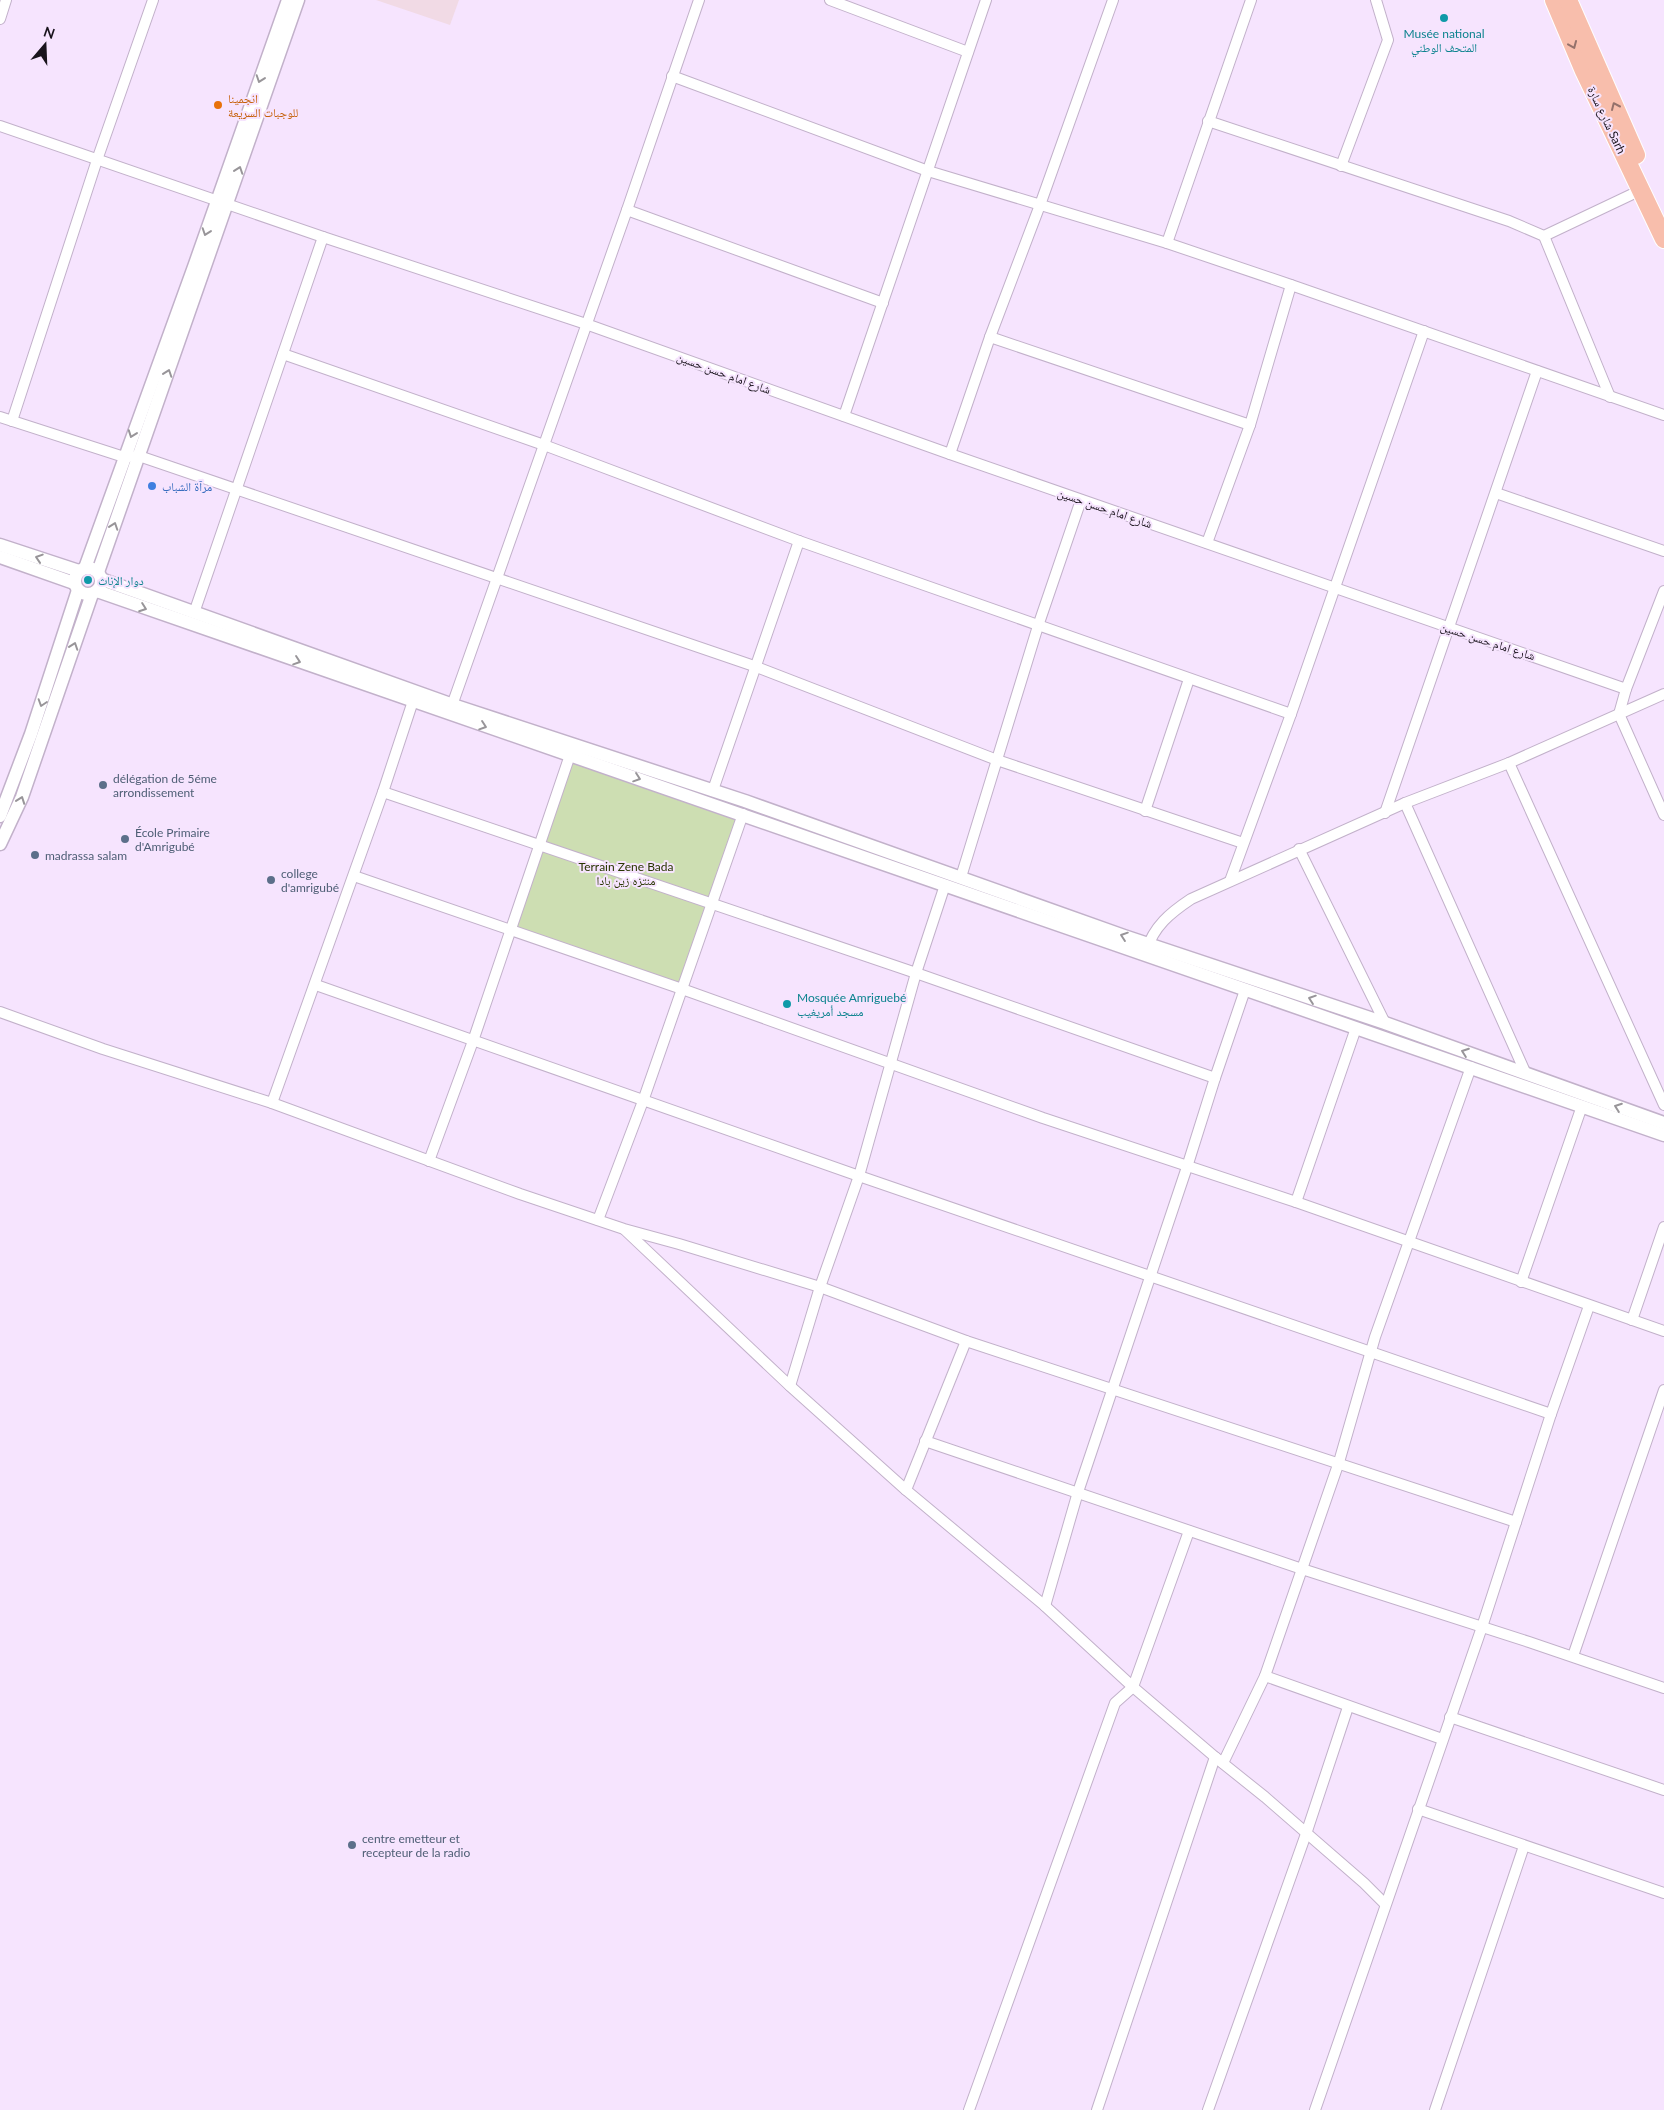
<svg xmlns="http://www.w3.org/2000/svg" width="1664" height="2110" font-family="Lato,'Noto Naskh Arabic',sans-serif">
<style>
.education{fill:#f1dae5}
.green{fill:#cddeb2}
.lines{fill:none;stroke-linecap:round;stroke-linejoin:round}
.minor-casing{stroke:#c2b1ca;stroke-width:12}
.tertiary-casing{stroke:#c2b1ca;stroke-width:15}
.trunk-casing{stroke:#fff;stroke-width:20}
.minor{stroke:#fff;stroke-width:10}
.tertiary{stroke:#fff;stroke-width:12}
.trunk{stroke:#f8beac;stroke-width:18}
.oneway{stroke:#94716b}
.oneway2{stroke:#989599}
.culture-dot{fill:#0f9aa8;stroke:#f6e4fe;stroke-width:2}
.food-dot{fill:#e8710a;stroke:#f6e4fe;stroke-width:2}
.shop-dot{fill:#3f7fe0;stroke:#f6e4fe;stroke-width:2}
.service-dot{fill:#5c6f8a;stroke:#f6e4fe;stroke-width:2}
.labels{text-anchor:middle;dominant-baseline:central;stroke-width:4;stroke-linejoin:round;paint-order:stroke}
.culture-label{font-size:12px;fill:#0d838f;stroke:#f6e4fe;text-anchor:start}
.food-label{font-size:12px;fill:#c56008;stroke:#f6e4fe;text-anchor:start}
.street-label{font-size:12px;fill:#19131c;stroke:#f6e4fe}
.shop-label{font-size:12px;fill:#366cbe;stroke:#f6e4fe;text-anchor:start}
.service-label{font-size:12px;fill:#4e5e75;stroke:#f6e4fe;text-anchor:start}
.park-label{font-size:12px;fill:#283601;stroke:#f6e4fe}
</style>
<rect width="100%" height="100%" fill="#f6e4fe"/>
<path class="education" d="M376 0H459L450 25Z"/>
<path class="green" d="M570 755 743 814 682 989 510 931Z"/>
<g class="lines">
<g class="minor-casing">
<g id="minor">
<path d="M830 0 968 52"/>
<path d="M0 19 6 0"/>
<path d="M672 76 928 171 1167 243 1291 285 1664 415"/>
<path d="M1208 121 1509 221 1544 236 1641 190"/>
<path d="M0 126 323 237 586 324 950 454 1626 689"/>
<path d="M1341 166 1388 40 1376 0"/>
<path d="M627 210 883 303"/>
<path d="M1544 236 1610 397"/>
<path d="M1167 243 1251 0"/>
<path d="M990 337 1250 425"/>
<path d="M283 354 544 445 799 541 1291 714"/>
<path d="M844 416 986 0"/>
<path d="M0 417 124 457 139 456 754 666 997 760 1243 843"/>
<path d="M12 421 97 160 153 0"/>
<path d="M950 454 990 337 1040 205 1113 0"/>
<path d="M1496 493 1664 551"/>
<path d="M1207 543 1250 425 1291 285"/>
<path d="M1664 591 1626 689 1619 714 1664 815"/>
<path d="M194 613 323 237"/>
<path d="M450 711 627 210 699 0"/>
<path d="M1509 763 1664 1105"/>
<path d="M713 790 799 541"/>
<path d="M383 792 916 973 1215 1078"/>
<path d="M1405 803 1526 1074"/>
<path d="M1145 811 1189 679"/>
<path d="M1385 813 1537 371"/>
<path d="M1299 849 1385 1023"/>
<path d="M354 876 682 989 1043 1118 1296 1202 1664 1331"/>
<path d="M961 877 1038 626 1081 500"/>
<path d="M1230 881 1291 714 1424 331"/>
<path d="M1146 951C1154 926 1170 913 1191 899L1405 803 1509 763 1664 694"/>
<path d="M316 985 859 1176 1551 1414"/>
<path d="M0 1012 103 1049 272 1103 520 1194 624 1229 679 1244 820 1287 966 1341 1516 1522"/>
<path d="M272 1103 383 792 413 701"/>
<path d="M429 1161 473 1041 570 755"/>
<path d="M1296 1202 1356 1028"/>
<path d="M598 1220 643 1101 743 814"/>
<path d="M625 1230 790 1386 906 1490 1045 1606 1133 1687 1215 1757 1265 1797 1364 1883 1385 1904"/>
<path d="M1521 1282 1582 1106"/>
<path d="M1632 1320 1664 1227"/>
<path d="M790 1386 820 1287 859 1176 916 973 945 885"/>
<path d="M925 1441 1302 1569 1529 1642 1664 1688"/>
<path d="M906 1490 966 1341"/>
<path d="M1045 1606 1078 1492 1187 1167 1215 1078 1245 990"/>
<path d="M1573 1656 1664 1390"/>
<path d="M1265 1676 1442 1739"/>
<path d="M1450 1717 1664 1790"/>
<path d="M1223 1763 1265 1676 1339 1462 1375 1337 1471 1067"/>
<path d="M1418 1809 1664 1893"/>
<path d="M969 2110 1115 1703 1133 1687 1189 1531"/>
<path d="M1097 2110 1215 1757"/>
<path d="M1208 2110 1306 1834 1348 1707"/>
<path d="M1315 2110 1482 1627 1551 1414 1589 1306"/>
<path d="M1435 2110 1524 1846"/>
</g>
</g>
<g class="tertiary-casing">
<g id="tertiary">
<path d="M0 545 79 571"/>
<path d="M0 557 74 583"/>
<circle cx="88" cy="581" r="13"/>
<path d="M85 568 195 264 288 0"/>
<path d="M98 572 298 0"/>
<path d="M101 579 453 705 745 801 1124 936 1385 1023 1664 1123"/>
<path d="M97 591 1664 1135"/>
<path d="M0 816 31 734 78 590"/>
<path d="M0 844 22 797 92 594"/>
</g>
</g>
<g class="trunk-casing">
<g id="trunk">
<path d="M1554 0 1584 71 1664 239"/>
<path d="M1568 0 1636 155"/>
</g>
</g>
<use href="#minor" class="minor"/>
<use href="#tertiary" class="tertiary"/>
<use href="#trunk" class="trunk"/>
</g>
<defs><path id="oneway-chevron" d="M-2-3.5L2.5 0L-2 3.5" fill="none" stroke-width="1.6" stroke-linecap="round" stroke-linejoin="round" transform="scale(1.25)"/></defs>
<g class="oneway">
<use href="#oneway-chevron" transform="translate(1573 45) rotate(67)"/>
<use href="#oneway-chevron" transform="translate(1615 106) rotate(-114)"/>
</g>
<g class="oneway2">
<use href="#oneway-chevron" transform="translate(260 79) rotate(109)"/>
<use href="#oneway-chevron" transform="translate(239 170) rotate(-71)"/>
<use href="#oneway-chevron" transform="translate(206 232) rotate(109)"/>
<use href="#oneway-chevron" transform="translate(168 373) rotate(-71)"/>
<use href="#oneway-chevron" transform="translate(132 434) rotate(110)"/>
<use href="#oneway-chevron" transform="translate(114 526) rotate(-71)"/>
<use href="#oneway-chevron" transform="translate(39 558) rotate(-162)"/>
<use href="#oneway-chevron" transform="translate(143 608) rotate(20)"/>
<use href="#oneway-chevron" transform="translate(74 646) rotate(-71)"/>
<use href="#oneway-chevron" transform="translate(297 661) rotate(19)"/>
<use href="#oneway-chevron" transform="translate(42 703) rotate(108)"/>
<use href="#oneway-chevron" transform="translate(483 726) rotate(19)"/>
<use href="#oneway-chevron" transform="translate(637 778) rotate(19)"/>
<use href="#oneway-chevron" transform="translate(21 800) rotate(-70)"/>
<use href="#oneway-chevron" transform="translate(1124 936) rotate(-161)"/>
<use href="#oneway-chevron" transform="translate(1312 999) rotate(-161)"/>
<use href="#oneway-chevron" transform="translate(1465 1052) rotate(-160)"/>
<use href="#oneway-chevron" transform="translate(1618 1107) rotate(-160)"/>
</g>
<g class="culture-dot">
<circle cx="1444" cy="18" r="5"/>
<circle cx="88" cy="580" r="5"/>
<circle cx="787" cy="1004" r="5"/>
</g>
<circle class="food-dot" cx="218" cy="105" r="5"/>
<circle class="shop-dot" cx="152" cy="486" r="5"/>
<g class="service-dot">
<circle cx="103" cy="785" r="5"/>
<circle cx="125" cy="839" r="5"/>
<circle cx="35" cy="855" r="5"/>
<circle cx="271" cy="880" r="5"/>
<circle cx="352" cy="1845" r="5"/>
</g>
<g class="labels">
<g class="culture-label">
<text x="1444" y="33" text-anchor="middle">Musée national<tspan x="1444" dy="14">المتحف الوطني</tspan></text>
<text x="98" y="580">دوار الإناث</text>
<text x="797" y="997">Mosquée Amriguebé<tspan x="797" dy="14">مسجد أمريغيب</tspan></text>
</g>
<g class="food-label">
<text x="228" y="98">انجمينا<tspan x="228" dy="14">للوجبات السريعة</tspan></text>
</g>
<g class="street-label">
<text transform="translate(1607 120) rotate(65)">شارع سارة Sarh</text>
<text transform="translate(724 373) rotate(20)">شارع امام حسن حسين</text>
<text transform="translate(1105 508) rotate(19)">شارع امام حسن حسين</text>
<text transform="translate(1488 641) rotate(18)">شارع امام حسن حسين</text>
</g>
<g class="shop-label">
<text x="162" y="486">مرآة الشباب</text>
</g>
<g class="service-label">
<text x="113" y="778">délégation de 5éme<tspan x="113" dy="14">arrondissement</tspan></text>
<text x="135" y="832">École Primaire<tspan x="135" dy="14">d'Amrigubé</tspan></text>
<text x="45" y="855">madrassa salam</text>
<text x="281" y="873">college<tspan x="281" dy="14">d'amrigubé</tspan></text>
<text x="362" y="1838">centre emetteur et<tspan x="362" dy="14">recepteur de la radio</tspan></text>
</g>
<g class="park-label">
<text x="626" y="866">Terrain Zene Bada<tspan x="626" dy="14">منتزه زين بادا</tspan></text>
</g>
</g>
<g transform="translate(45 45) rotate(19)" stroke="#f6e4fe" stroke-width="4" paint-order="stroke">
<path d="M0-4L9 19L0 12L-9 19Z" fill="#19131c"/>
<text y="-8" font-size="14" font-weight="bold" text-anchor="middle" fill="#19131c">N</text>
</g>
</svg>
